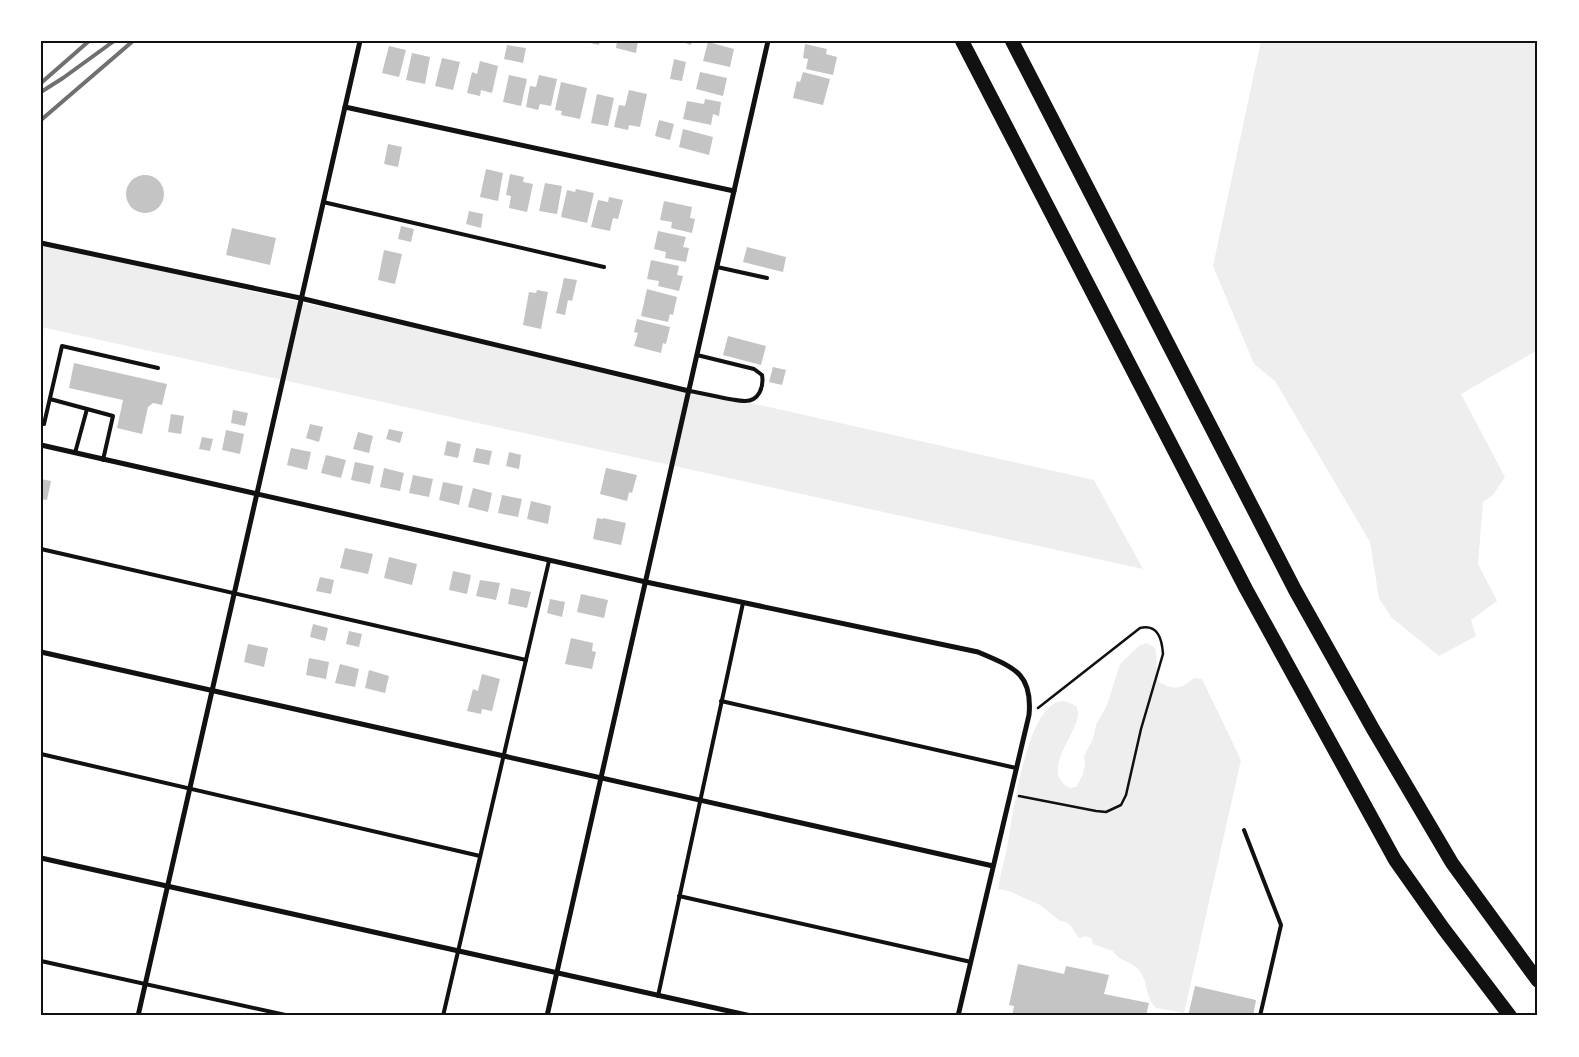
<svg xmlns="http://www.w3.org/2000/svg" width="1579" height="1057" font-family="Manrope,sans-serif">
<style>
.green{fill:#eee}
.building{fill:#c4c4c4}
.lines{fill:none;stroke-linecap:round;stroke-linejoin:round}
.path{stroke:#111;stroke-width:2.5}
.service{stroke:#111;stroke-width:4}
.minor{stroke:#111;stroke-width:5}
.motorway{stroke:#111;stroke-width:14}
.rail{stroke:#707070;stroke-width:4}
.neatline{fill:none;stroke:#111;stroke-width:2}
</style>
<rect width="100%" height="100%" fill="#fff"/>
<g class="green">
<path d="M1261 41H1538V350L1461 394 1505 477 1493 495 1483 502 1478 564 1497 601 1471 620 1476 636 1439 656 1391 617 1379 598 1370 542 1275 381 1254 364 1213 266Z"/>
<path d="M41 244 1094 480 1143 569 41 327Z"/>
<path d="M1147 643 1155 648C1158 660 1155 671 1159 682 1174 691 1181 689 1194 678L1202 679 1241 760 1184 1013 1156 1008C1144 996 1149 981 1138 969 1131 961 1118 961 1113 951L1093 944 1092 939 1086 936 1079 938 1070 925 1066 922 1060 921 1040 905 1009 891 998 889C1000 875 1004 862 1007 848 1012 823 1029 670 1077 707 1077 710 1078 712 1078 715 1076 736 1039 773 1070 788L1076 787 1083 774 1085 764 1084 756 1093 739 1096 725 1107 705 1120 664 1139 646Z"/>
</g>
<g class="building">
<path d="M582 41H600L599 45Z"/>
<path d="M617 41H638L636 53 616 48Z"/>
<path d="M680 41H692L691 45Z"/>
<path d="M708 42 734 49 730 67 703 61Z"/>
<path d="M805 44 827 49 826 54 837 57 833 75 806 69 808 59 803 58Z"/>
<path d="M507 45 526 48 523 63 504 59Z"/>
<path d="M389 46 406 50 399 77 382 73Z"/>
<path d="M412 53 430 57 425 84 406 80Z"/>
<path d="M442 58 460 62 453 90 435 86Z"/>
<path d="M674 59 686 62 682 81 670 79Z"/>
<path d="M480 61 498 66 492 93 481 90 480 96 467 93 472 72 477 74Z"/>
<path d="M700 72 727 78 723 96 696 89Z"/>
<path d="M803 72 830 79 823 105 793 98 797 81 800 82Z"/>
<path d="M509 75 527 79 521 106 503 102Z"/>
<path d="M539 75 557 79 551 106 540 104 538 110 526 107 530 86 536 87Z"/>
<path d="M561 82 587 88 580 119 561 115 562 111 555 110Z"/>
<path d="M629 90 647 94 640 127 629 125 628 130 614 127 619 105 625 106Z"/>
<path d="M597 94 614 98 608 126 591 123Z"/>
<path d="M705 99 721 102 719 116 713 114 711 125 683 119 687 101 704 104Z"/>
<path d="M659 120 674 124 670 140 655 136Z"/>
<path d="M683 129 713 137 709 155 679 147Z"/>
<path d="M388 144 402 147 398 167 384 164Z"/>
<path d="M486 169 503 173 498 201 480 197Z"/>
<path d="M510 174 524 177 523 182 533 184 527 212 509 208 511 196 506 195Z"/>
<circle cx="145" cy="194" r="19"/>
<path d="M545 183 562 186 557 214 539 211Z"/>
<path d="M576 189 594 193 587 223 561 217 567 190 575 192Z"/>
<path d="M609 197 623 200 618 219 613 218 610 231 591 227 598 200 608 202Z"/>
<path d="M664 201 692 207 690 218 695 219 692 233 671 228 672 222 660 220Z"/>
<path d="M469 211 483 214 481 228 466 224Z"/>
<path d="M401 226 414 229 411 242 398 239Z"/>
<path d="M232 228 276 238 270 265 226 255Z"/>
<path d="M658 231 686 237 683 247 689 248 686 262 665 258 666 252 654 249Z"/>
<path d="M747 247 786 257 783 272 743 262Z"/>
<path d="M384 250 402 254 395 284 378 280Z"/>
<path d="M651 260 679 266 677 275 683 276 679 291 658 286 659 281 647 279Z"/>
<path d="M564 278 577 280 572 301 568 300 565 315 556 313Z"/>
<path d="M647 289 677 297 673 315 670 314 668 322 641 316Z"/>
<path d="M537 290 548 292 541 329 523 325 529 292 536 293Z"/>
<path d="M637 319 670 327 666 344 663 343 661 353 634 346 638 333 634 332Z"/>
<path d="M728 336 766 346 761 365 723 355Z"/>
<path d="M74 363 167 384 162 405 153 403 148 407 142 434 117 428 123 400 69 388Z"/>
<path d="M773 367 786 370 782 385 769 382Z"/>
<path d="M233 410 248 413 245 426 231 423Z"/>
<path d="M171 414 184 416 181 434 168 432Z"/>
<path d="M310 424 323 427 319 442 306 438Z"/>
<path d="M389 429 403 432 400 443 386 439Z"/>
<path d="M226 430 244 434 240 454 222 450Z"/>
<path d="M358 432 373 436 369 453 353 449Z"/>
<path d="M202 437 213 439 210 451 199 449Z"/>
<path d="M447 441 461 444 458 458 444 455Z"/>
<path d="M291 448 311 452 307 470 287 465Z"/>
<path d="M476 448 492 451 489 465 473 462Z"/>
<path d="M509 452 521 455 519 469 506 466Z"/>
<path d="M326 455 346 460 341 478 321 473Z"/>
<path d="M355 462 374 466 370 484 351 480Z"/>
<path d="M384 468 404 473 400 491 380 487Z"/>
<path d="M606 468 637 475 632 493 629 492 627 501 600 494Z"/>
<path d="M413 475 433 479 429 497 409 493Z"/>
<path d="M41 479 51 481 47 500 41 499Z"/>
<path d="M443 482 463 486 459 505 439 500Z"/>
<path d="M473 488 492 493 488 512 468 507Z"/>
<path d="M502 495 522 499 518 517 498 513Z"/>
<path d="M531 501 551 506 548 524 527 519Z"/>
<path d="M597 518 603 519V518L626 523 621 545 593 539Z"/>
<path d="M345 548 373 554 368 574 340 568Z"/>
<path d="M389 557 417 564 412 585 384 578Z"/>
<path d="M453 571 471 575 467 594 449 590Z"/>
<path d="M320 577 334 580 331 594 316 591Z"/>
<path d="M480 580 500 583 496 600 476 596Z"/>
<path d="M511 588 531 592 527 608 508 604Z"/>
<path d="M581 594 608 600 604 618 577 612Z"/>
<path d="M550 599 565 602 562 617 547 613Z"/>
<path d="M313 624 328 628 325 641 310 637Z"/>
<path d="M349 631 362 634 359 647 346 644Z"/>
<path d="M571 638 593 643 592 651 596 652 592 669 565 664Z"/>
<path d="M248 644 268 648 264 667 244 662Z"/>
<path d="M309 658 329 662 326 679 306 675Z"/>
<path d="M340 664 359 669 355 687 335 683Z"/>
<path d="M369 670 389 676 385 693 365 688Z"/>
<path d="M482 674 500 679 492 711 482 709 481 714 467 711 473 689 478 691Z"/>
<path d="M1018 964 1064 974 1066 966 1109 975 1104 994 1149 1003 1146 1016H1012L1014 1006 1009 1005Z"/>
<path d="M1195 986 1256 1000 1253 1016H1188Z"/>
</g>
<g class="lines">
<path class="path" d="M1019 796 1096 811 1106 812 1121 805 1126 795 1141 729 1163 654C1162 639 1158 624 1140 628L1038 708"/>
<g class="service">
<path d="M323 202 604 267"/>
<path d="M717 267 767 278"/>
<path d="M689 391C704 393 731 401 745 401 759 401 764 387 762 375L754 369 697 355"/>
<path d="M50 399 113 416 103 460"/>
<path d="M44 424 62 346 158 368"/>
<path d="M75 453 87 409"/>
<path d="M41 549 526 660"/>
<path d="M721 701 1016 768"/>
<path d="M41 754 480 856"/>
<path d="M1244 830 1281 925 1260 1016"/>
<path d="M679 896 971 962"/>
<path d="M41 961 290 1016"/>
<path d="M658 996 743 603"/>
<path d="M443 1016 549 561"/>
</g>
<g class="minor">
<path d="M345 107 734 191"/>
<path d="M41 243 300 298 689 391"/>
<path d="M41 445 646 582 978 652C1012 667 1033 672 1029 715L958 1016"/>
<path d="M41 652 993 866"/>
<path d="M41 858 751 1016"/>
<path d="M138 1016 360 41"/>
<path d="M547 1016 768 41"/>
</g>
<g class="motorway">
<path d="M962 41 1246 589 1395 860 1443 928 1510 1016"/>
<path d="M1012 41 1295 590 1373 729 1452 863 1538 981"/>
</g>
<g class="rail">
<path d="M41 83 89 41"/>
<path d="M41 92 63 78 114 41"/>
<path d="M41 120 133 41"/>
</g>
</g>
<rect width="1579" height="1057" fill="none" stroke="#ffffff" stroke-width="85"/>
<rect x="42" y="42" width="1494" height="972" class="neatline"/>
</svg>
